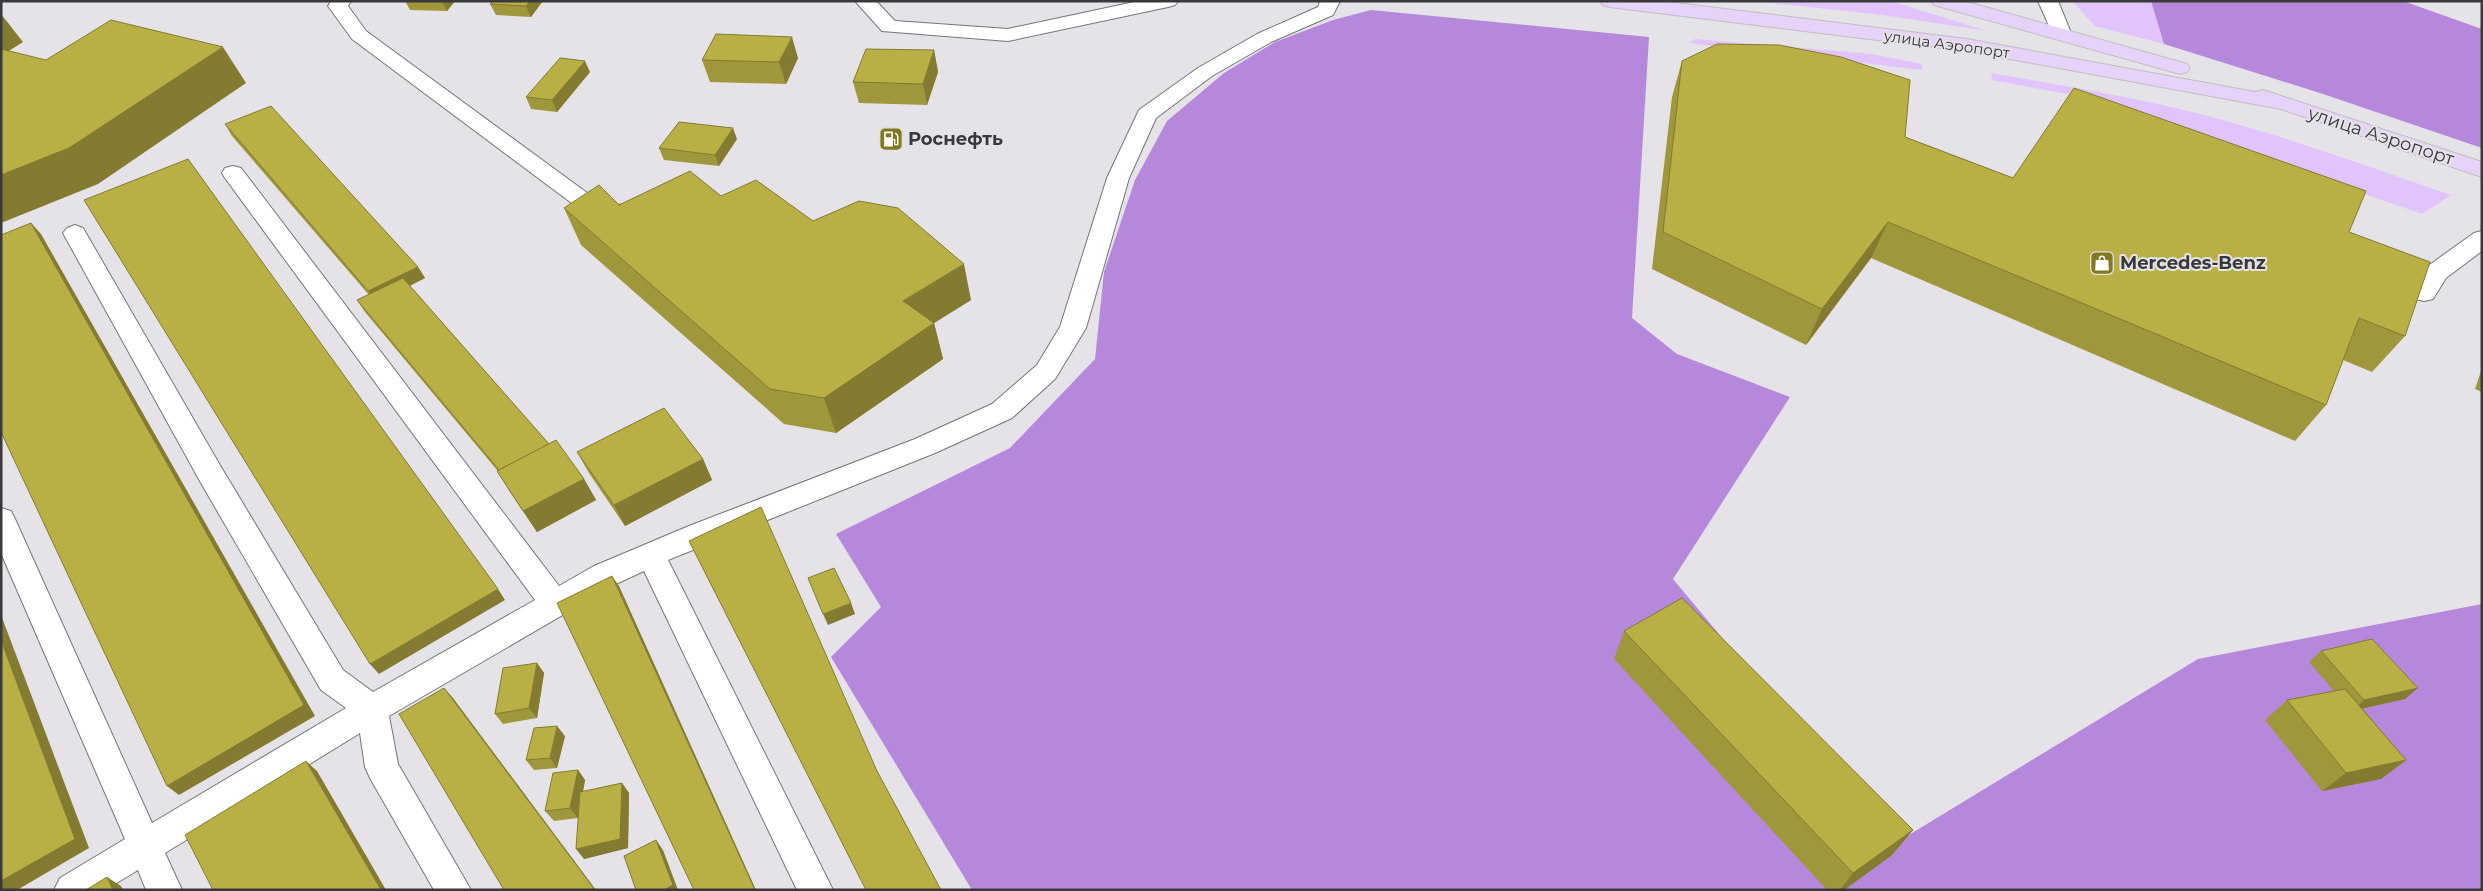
<svg xmlns="http://www.w3.org/2000/svg" width="2483" height="891" font-family="Montserrat,sans-serif">
<style>
.green{fill:#e2c4fd}
.forest{fill:#b688db}
.lines{fill:none;stroke-linecap:round;stroke-linejoin:round}
.minor-casing{stroke:#767479;stroke-width:2}
.major-casing{stroke:#c0bfc0;stroke-width:2}
.minor{fill:#fff;fill-rule:evenodd}
.major{fill:#e7d2f9;fill-rule:evenodd}
.wall{fill:#9f973b}
.shaded-wall{fill:#827b30}
.building{fill:#b9b045;stroke:#827b30}
.labels{text-anchor:middle;dominant-baseline:central;stroke-width:4;stroke-linejoin:round;paint-order:stroke}
.far-street-label{font-size:15px;fill:#39383b;stroke:#e5e2e8}
.street-label{font-size:18px;fill:#39383b;stroke:#e5e2e8}
.poi-label{font-size:18px;font-weight:bold;fill:#39383b;stroke:#e5e2e8;text-anchor:start}
</style>
<rect width="100%" height="100%" fill="#e5e2e8"/>
<g class="green">
<path d="M1751 1H1891L1987 31 1883 15Z"/>
<path d="M2072 1H2151L2164 44 2095 26Z"/>
<path d="M1695 39 1872 54 1922 64V70L1689 43Z"/>
<path d="M1991 73C2063 86 2134 97 2204 115 2288 137 2369 167 2451 195L2422 214 2084 97 1992 80Z"/>
</g>
<g class="forest">
<path d="M2151 1H2403L2482 29V148L2323 94 2164 44Z"/>
<path d="M1371 10 1649 37 1632 318 1677 354 1790 397 1673 579 1894 844 2198 659 2482 604V890H972L831 657 881 607 836 534 1010 448 1095 359 1104 272 1135 180 1167 121 1224 73 1275 42 1333 20Z"/>
</g>
<g class="lines">
<g class="minor-casing">
<g id="minor">
<path d="M331 1H351L348 6 366 31 605 206 609 211 605 216 597 219 589 216 352 39 328 6Z"/>
<path d="M855 1H876L895 21 1008 29 1139 1H1178L1175 5 1168 7 1008 41 882 31Z"/>
<path d="M1320 1H1340L1333 15 1271 42 1212 76 1156 118 1129 178 1086 328 1055 379 1012 418 935 453 668 560 833 890H797L644 571 616 584 389 716 398 764 471 890H434L370 778 365 767 360 733 165 853 182 890H146L138 870 105 890H54L60 878 125 839 1 553V508L11 511 15 519 152 823 346 708 321 690 201 483 63 233 67 228 75 225 83 228 221 467 343 670 373 692 535 600 225 178 222 173 225 168 233 166 241 168 559 586 594 566 689 526 915 439 992 404 1037 365 1060 327 1107 178 1139 110 1198 68 1257 34 1318 7Z"/>
<path d="M2038 1H2058L2071 33 2068 37 2061 39 2054 37Z"/>
<path d="M2482 231V251L2446 278 2433 299 2424 301 2415 299 2412 293 2428 266 2474 233Z"/>
</g>
</g>
<g class="major-casing">
<g id="major">
<path d="M1600 1H1660L1967 39 2255 92 2263 90 2482 162V177L2281 109 1967 51 1610 7 1603 5Z"/>
<path d="M1931 1H1964L2187 64 2190 68 2187 72 2180 74 2173 72 1934 5Z"/>
</g>
</g>
<use href="#minor" class="minor"/>
<use href="#major" class="major"/>
</g>
<g class="wall">
<path d="M405 1H455L447 11 410 10Z"/>
<path d="M493 1H542V2L531 17 496 15 490 4Z"/>
<path d="M934 50 938 72 927 105 859 103 853 82Z"/>
<path d="M798 58 786 84 710 82 702 60Z"/>
<path d="M1682 61 1905 137 2013 178 2349 232 2405 336 2372 372 2343 360 2326 405 2295 441 1871 258 1806 345 1652 269 1672 97Z"/>
<path d="M590 72 557 112 531 109 526 97Z"/>
<path d="M225 124 418 267 425 278 410 286 549 444 584 479 596 500 537 532 510 492 497 470 365 312 357 300 369 295 232 136Z"/>
<path d="M737 139 719 166 664 160 659 148Z"/>
<path d="M721 196 813 221 971 300 934 323 943 359 836 433 784 424 581 245 564 208Z"/>
<path d="M2482 368V392L2475 389Z"/>
<path d="M577 452 703 459 712 480 625 526 589 473Z"/>
<path d="M1624 631 1913 830 1892 855 1844 890H1827L1614 659Z"/>
<path d="M2321 651 2405 699 2362 708 2406 760 2381 779 2322 791 2265 720 2287 700 2334 691 2309 662Z"/>
<path d="M537 663 544 673 537 718 503 724 495 714Z"/>
<path d="M565 736 557 768 534 770 526 760Z"/>
<path d="M578 770 585 780 583 792 622 783 629 793 628 848 584 859 578 818 554 821 545 811Z"/>
</g>
<g class="shaded-wall">
<path d="M442 1H455L447 11Z"/>
<path d="M530 1H542V2L531 17 526 6Z"/>
<path d="M1 14 23 42 1 56Z"/>
<path d="M792 37 798 58 786 84 779 62Z"/>
<path d="M223 47 246 83 98 184 1 223V175Z"/>
<path d="M934 50 938 72 927 105 923 84Z"/>
<path d="M585 61 590 72 557 112 552 100Z"/>
<path d="M733 128 737 139 719 166 715 155Z"/>
<path d="M1888 222 1871 258 1806 345 1822 309Z"/>
<path d="M31 223 41 234 315 716 179 795 167 786Z"/>
<path d="M964 264 971 300 934 323 943 359 836 433 824 398 903 301Z"/>
<path d="M418 267 425 278 375 302 368 291Z"/>
<path d="M703 459 712 480 625 526 614 505Z"/>
<path d="M584 479 596 500 537 532 523 511Z"/>
<path d="M612 576 619 586 756 890H755Z"/>
<path d="M498 589 505 600 379 674 370 664Z"/>
<path d="M851 603 855 614 828 625 823 614Z"/>
<path d="M1 615 89 848 17 890H1Z"/>
<path d="M537 663 544 673 537 718 529 708Z"/>
<path d="M444 688 453 698 596 890H595Z"/>
<path d="M2418 688 2405 699 2352 711 2364 700Z"/>
<path d="M557 726 565 736 557 768 550 758Z"/>
<path d="M2406 760 2381 779 2322 791 2346 773Z"/>
<path d="M306 761 317 771 386 890H381Z"/>
<path d="M578 770 585 780 578 818 570 808Z"/>
<path d="M622 783 629 793 628 848 584 859 576 849Z"/>
<path d="M1913 830 1892 855 1844 890H1840L1853 873Z"/>
<path d="M656 840 663 850 678 890H664Z"/>
<path d="M107 877 121 886 123 890H113Z"/>
</g>
<g class="building">
<path d="M493 1H530L526 6 490 4Z"/>
<path d="M111 20 223 47 69 148 1 175V49L46 60Z"/>
<path d="M716 34 792 37 779 62 702 60Z"/>
<path d="M1717 44 1779 45 1841 57 1910 80 1905 137 2013 178 2074 88 2366 191 2349 232 2430 262 2405 336 2359 318 2326 405 1888 222 1822 309 1663 232 1682 61Z"/>
<path d="M866 49 934 50 923 84 853 82Z"/>
<path d="M560 58 585 61 552 100 526 97Z"/>
<path d="M271 106 418 267 368 291 225 124Z"/>
<path d="M679 122 733 128 715 155 659 148Z"/>
<path d="M188 159 498 589 370 664 84 200Z"/>
<path d="M690 171 721 196 756 180 813 221 859 201 898 208 964 264 903 301 934 323 824 398 770 389 564 208 599 185 619 205Z"/>
<path d="M31 223 304 705 167 786 1 432V235Z"/>
<path d="M403 278 549 444 499 470 357 300Z"/>
<path d="M664 408 703 459 614 505 577 452Z"/>
<path d="M556 440 584 479 523 511 497 471Z"/>
<path d="M761 507 877 771 941 890H866L689 541Z"/>
<path d="M834 568 851 603 823 614 808 578Z"/>
<path d="M612 576 755 890H694L557 603Z"/>
<path d="M1682 598 1913 830 1853 873 1624 631Z"/>
<path d="M2372 639 2418 688 2364 700 2321 651Z"/>
<path d="M1 640 75 839 1 881Z"/>
<path d="M537 663 529 708 495 714 503 668Z"/>
<path d="M444 688 595 890H504L399 714Z"/>
<path d="M2345 689 2406 760 2346 773 2287 700Z"/>
<path d="M557 726 550 758 526 760 534 728Z"/>
<path d="M306 761 381 890H213L185 835Z"/>
<path d="M578 770 570 808 545 811 553 773Z"/>
<path d="M622 783 620 839 576 849 580 792Z"/>
<path d="M656 840 673 885 664 890H636L624 856Z"/>
<path d="M107 877 113 890H86Z"/>
</g>
<defs>
<g id="fuel-square" transform="scale(1.25)"><rect x="-9" y="-9" width="18" height="18" rx="4" fill="#80791e" stroke="#e5e2e8"/><path d="M-5.5-6h7V0h2V4h1.3V-2.5L3-4.5l.8-.8L6-3V5H2.5V1h-1V6h-7ZM-4.2-4.7v3.2H.2V-4.7Z" fill="#fff"/></g>
<g id="shop-square" transform="scale(1.25)"><rect x="-9" y="-9" width="18" height="18" rx="4" fill="#80791e" stroke="#e5e2e8"/><path d="M-5-2.5h2.3a2.7 3.5 0 0 1 5.4 0H5L5.5 6h-11ZM-1.5-2.5h3a1.5 2.3 0 0 0-3 0Z" fill="#fff"/></g>
</defs>
<g fill-rule="evenodd">
<use href="#fuel-square" x="891" y="139"/>
<use href="#shop-square" x="2102" y="263"/>
</g>
<g class="labels">
<g class="far-street-label">
<text transform="translate(1947 44) rotate(8)">улица Аэропорт</text>
</g>
<g class="street-label">
<text transform="translate(2381 136) rotate(18)">улица Аэропорт</text>
</g>
<g class="poi-label">
<text x="908" y="139">Роснефть</text>
<text x="2120" y="263">Mercedes-Benz</text>
</g>
</g>
<rect width="2483" height="891" fill="none" stroke="#39383b" stroke-width="5"/>
</svg>
